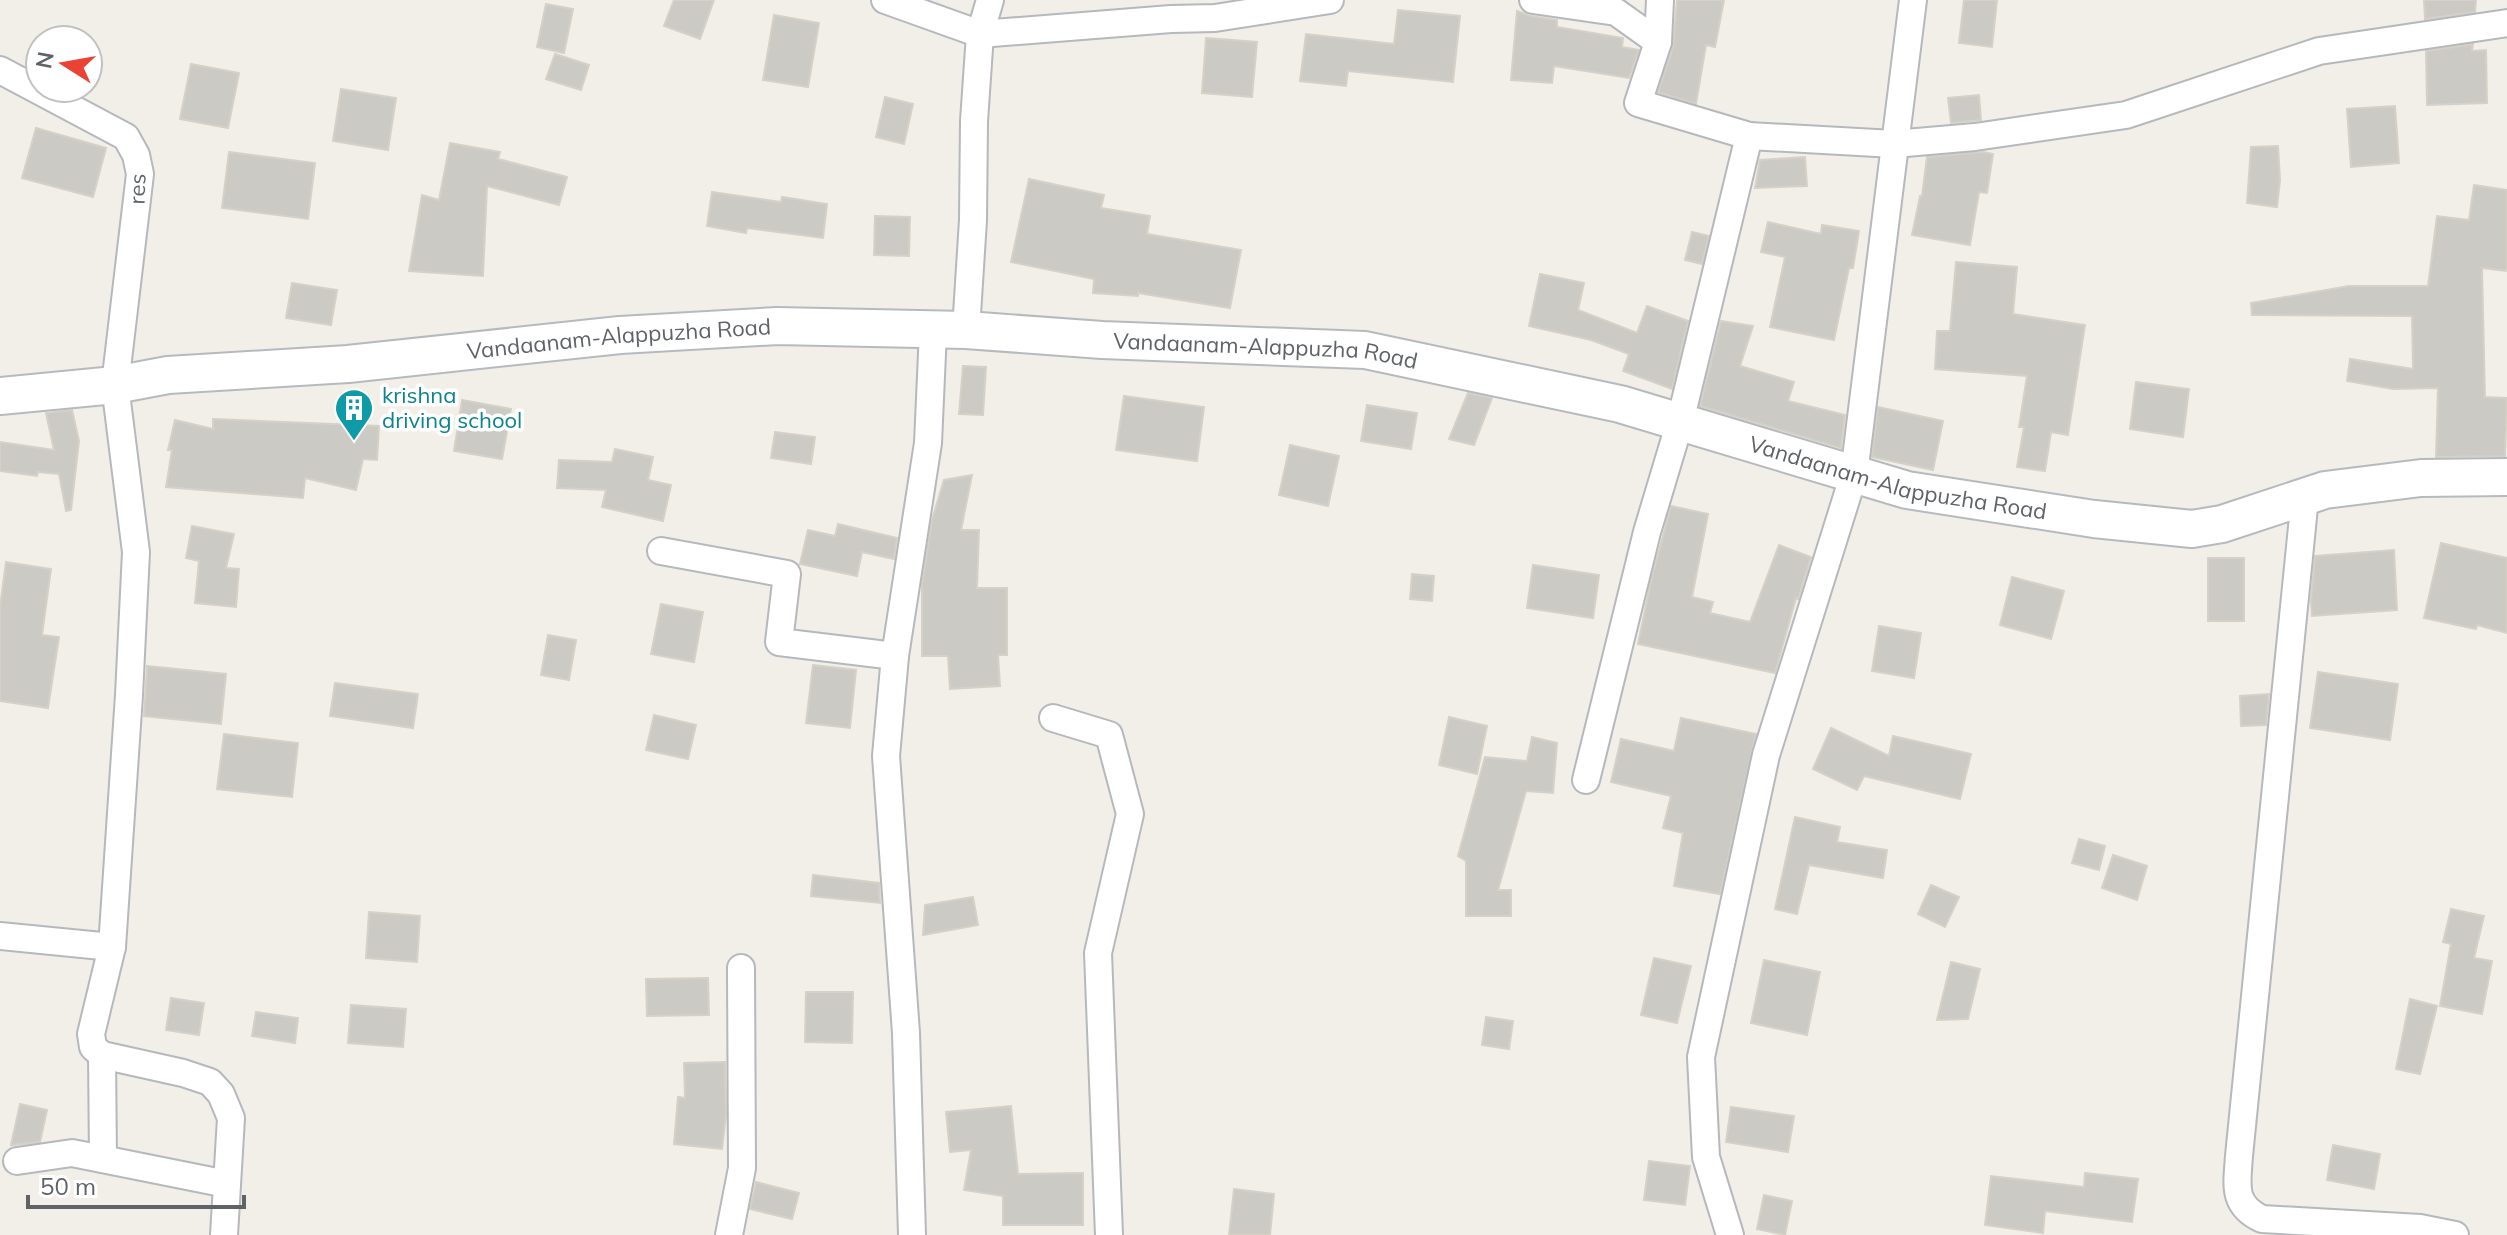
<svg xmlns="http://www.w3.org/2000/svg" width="2507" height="1235" font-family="Mulish,sans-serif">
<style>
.building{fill:#cccac5;stroke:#d6d1c6;stroke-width:2}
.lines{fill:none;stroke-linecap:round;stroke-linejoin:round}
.minor-casing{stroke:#b5b8bc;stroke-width:30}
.secondary-casing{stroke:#b6babf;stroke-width:40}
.minor{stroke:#fff;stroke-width:26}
.secondary{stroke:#fff;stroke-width:36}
.labels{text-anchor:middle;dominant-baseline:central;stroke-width:7;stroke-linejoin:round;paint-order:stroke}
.street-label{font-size:22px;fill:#5f6368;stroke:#fff}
.culture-label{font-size:22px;fill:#0d838f;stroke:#fff;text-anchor:start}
</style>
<rect width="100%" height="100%" fill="#f1efe8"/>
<g class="building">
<path d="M674 0H714L700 39 664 26Z"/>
<path d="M1677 0H1724L1715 47 1706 45 1696 104 1658 92 1673 47Z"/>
<path d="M1964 0H1997L1992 47 1959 43Z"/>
<path d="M2424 0H2476L2475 12 2425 19Z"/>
<path d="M546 4 573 9 564 53 537 47Z"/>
<path d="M1398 10 1460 16 1453 82 1348 71 1346 86 1300 81 1306 34 1394 44Z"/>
<path d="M1517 11 1531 16 1557 20V27L1623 38 1622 47 1639 50 1629 78 1554 66 1552 83 1511 80Z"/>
<path d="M774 15 819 23 808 87 763 80Z"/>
<path d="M1206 38 1257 42 1252 97 1202 93Z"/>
<path d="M2473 44 2472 51 2486 50 2487 103 2427 105 2426 51Z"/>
<path d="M555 54 589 65 581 90 546 79Z"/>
<path d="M191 64 239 73 228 128 180 119Z"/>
<path d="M341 89 396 98 388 150 333 141Z"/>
<path d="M1979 95 1981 120 1951 123 1948 98Z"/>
<path d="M885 97 913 104 904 144 876 137Z"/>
<path d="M2395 106 2399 163 2351 167 2347 109Z"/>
<path d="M36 128 106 148 93 197 22 178Z"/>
<path d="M450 143 500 152 498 159 567 177 559 205 487 186 483 276 409 271 422 195 439 200Z"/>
<path d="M2278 146 2280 180 2277 207 2247 203 2251 147Z"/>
<path d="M229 152 315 163 308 219 222 208Z"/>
<path d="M1983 152 1993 154 1987 193 1979 192 1970 245 1912 235 1920 196H1922L1927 157Z"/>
<path d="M1805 157 1807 186 1755 188 1760 160Z"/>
<path d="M1029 179 1104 195 1101 208 1150 216 1147 234 1241 250 1230 308 1138 293V296L1093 293 1094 279 1011 262Z"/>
<path d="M2474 185 2507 190V271L2482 268 2485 397 2507 398 2505 456 2436 457 2438 388 2393 389 2347 381 2350 359 2413 369 2412 316 2252 315 2251 303 2349 286H2428L2437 216 2469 220Z"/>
<path d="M712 192 781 202 782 197 827 204 823 238 747 228 746 233 707 226Z"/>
<path d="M875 216 910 217 909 256 874 255Z"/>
<path d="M1768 222 1821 234 1822 225 1859 231 1853 268H1849L1834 340 1770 327 1785 257 1761 252Z"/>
<path d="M1692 232 1709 236 1702 264 1685 260Z"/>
<path d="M1956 262 2017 267 2013 314 2085 325 2068 435 2051 432 2045 471 2017 467 2024 427H2019L2027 376 1935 369 1937 331H1950Z"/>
<path d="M1540 274 1584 283 1578 310 1637 333 1647 306 1688 321 1672 389 1623 371 1629 354 1591 340 1529 326Z"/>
<path d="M292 283 337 290 331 325 286 318Z"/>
<path d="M1721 321 1753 326 1740 366 1794 382 1788 401 1845 415 1841 448 1700 406Z"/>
<path d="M963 366 986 367 983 415 959 414Z"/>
<path d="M2136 382 2189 389 2183 437 2130 429Z"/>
<path d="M1468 393 1492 398 1474 445 1449 439Z"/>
<path d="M1124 396 1204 407 1197 461 1116 450Z"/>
<path d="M462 400 511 409 502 459 454 451Z"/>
<path d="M1367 405 1417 413 1411 449 1361 441Z"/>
<path d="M1878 407 1943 421 1933 470 1872 457Z"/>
<path d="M72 410 79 441 71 510 66 511 59 474 38 472 37 476 0 471V442L54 450 46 413Z"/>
<path d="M213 419 379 426 377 460 363 459 356 490 305 478 303 498 166 487 172 450H168L175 420 213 429Z"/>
<path d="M775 432 815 437 811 464 771 458Z"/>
<path d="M1290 445 1339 456 1328 506 1279 495Z"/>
<path d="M615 449 653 457 648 480 671 485 663 521 602 507 606 490 557 488 559 460 612 462Z"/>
<path d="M972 475 961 530H979L977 588H1007V655H998L1000 686 950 689 948 656H922V584L932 520 944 480Z"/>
<path d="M1671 506 1708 514 1692 597 1713 602 1710 613 1750 622 1779 545 1811 557 1798 599 1796 598 1775 673 1638 644 1651 581Z"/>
<path d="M838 524 897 538 894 559 862 552 857 576 800 564 808 530 835 536Z"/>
<path d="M192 526 234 534 226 568 239 569 236 607 195 603 199 561 186 558Z"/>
<path d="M2441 543 2507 558V633L2477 625 2476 629 2424 618Z"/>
<path d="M2394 550 2397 610 2312 616 2311 601 2315 556Z"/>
<rect x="2208" y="558" width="36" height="63"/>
<path d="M6 562 51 569 42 635 59 637 48 708 0 701V607Z"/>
<path d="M1533 565 1599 575 1593 618 1527 608Z"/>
<path d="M1412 574 1434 576 1432 601 1410 599Z"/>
<path d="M2012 577 2064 591 2051 639 2000 625Z"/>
<path d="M661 604 703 612 694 662 651 654Z"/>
<path d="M1879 626 1921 633 1914 678 1872 671Z"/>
<path d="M548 635 576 640 569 680 541 675Z"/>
<path d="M813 665 856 670 850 728 806 723Z"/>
<path d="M147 666 226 674 221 724 144 716Z"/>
<path d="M2318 672 2398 684 2390 740 2310 728Z"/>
<path d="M335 683 418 694 413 728 330 716Z"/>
<path d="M2269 694 2266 725 2241 726 2240 696Z"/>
<path d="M654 715 696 725 688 759 646 750Z"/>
<path d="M1449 717 1487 726 1477 774 1439 765Z"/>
<path d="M1681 718 1756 734 1720 894 1674 886 1683 833 1663 828 1671 796 1611 782 1621 739 1674 751Z"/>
<path d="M1831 728 1889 756 1893 736 1971 754 1960 799 1864 776 1857 790 1813 769Z"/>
<path d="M224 734 298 743 292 797 217 789Z"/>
<path d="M1532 737 1557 743 1553 793 1526 791 1498 890H1511V916H1466V861L1458 856 1485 757 1527 761Z"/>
<path d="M1795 817 1840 827 1837 842 1887 850 1883 878 1809 865 1797 914 1775 909Z"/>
<path d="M2079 839 2105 846 2099 870 2072 863Z"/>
<path d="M2113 855 2147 866 2137 900 2102 888Z"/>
<path d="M813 875 879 883 880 903 811 896Z"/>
<path d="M1931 885 1959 897 1945 927 1918 914Z"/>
<path d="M973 897 978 925 923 935 925 905Z"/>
<path d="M2451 909 2484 916 2474 958 2492 961 2482 1014 2440 1006 2451 944 2443 942Z"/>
<path d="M369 912 420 916 417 962 366 958Z"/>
<path d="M1654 958 1691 966 1677 1023 1641 1015Z"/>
<path d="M1764 960 1820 972 1807 1035 1751 1023Z"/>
<path d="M1951 962 1980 969 1968 1019 1937 1020Z"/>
<path d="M708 978 709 1015 647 1016 646 979Z"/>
<path d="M806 992H853L852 1043 805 1042Z"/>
<path d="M171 998 204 1003 199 1035 166 1030Z"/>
<path d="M2410 999 2437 1006 2420 1074 2396 1069Z"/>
<path d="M351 1005 406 1009 403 1047 348 1043Z"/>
<path d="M256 1012 298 1018 295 1043 252 1036Z"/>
<path d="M1486 1017 1513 1021 1509 1049 1482 1045Z"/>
<path d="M725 1062 726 1115 722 1149 674 1144 678 1097 685 1098 684 1063Z"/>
<path d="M20 1104 47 1110 40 1142 11 1145Z"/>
<path d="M1011 1106 1018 1174 1083 1173V1225H1003V1196L964 1190 971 1150 950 1152 946 1112Z"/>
<path d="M1731 1107 1794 1116 1788 1152 1726 1142Z"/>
<path d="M2333 1145 2380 1154 2374 1189 2327 1180Z"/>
<path d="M1649 1161 1690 1166 1685 1205 1644 1200Z"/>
<path d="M2085 1173 2138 1179 2132 1222 2045 1211 2043 1233 1985 1225 1991 1176 2084 1187Z"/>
<path d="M756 1182 799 1193 792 1219 750 1209Z"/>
<path d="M1234 1189 1274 1194 1270 1235H1229Z"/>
<path d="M1764 1195 1792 1201 1785 1235 1757 1229Z"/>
</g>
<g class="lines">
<g class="minor-casing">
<g id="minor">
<path d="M885 0 980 34 1171 19 1215 18 1330 0"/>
<path d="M1533 0 1616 12 1658 42 1638 103 1749 136 1680 422 1647 532 1586 780"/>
<path d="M1658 42 1660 0"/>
<path d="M0 70 126 137 136 155 140 174 115 385 136 552 129 695 112 947 91 1034 93 1047 102 1055 183 1073 210 1082 221 1094 231 1118 224 1235"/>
<path d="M1749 136 1894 144 1975 137 2126 115 2319 51 2507 23"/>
<path d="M966 330 973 220 974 121 980 34 990 0"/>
<path d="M2305 497 2239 1156C2237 1185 2232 1205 2262 1219L2420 1228 2455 1235"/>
<path d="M661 551 787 574 779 642 895 656"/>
<path d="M1053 718 1109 735 1130 814 1098 953 1109 1235"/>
<path d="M0 936 112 947"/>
<path d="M102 1055 103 1159"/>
<path d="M17 1161 72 1153 227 1184"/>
<path d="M729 1235 742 1168 741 968"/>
<path d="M912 1235 906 1033 886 756 895 656 928 443 933 331"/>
<path d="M1730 1235 1706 1157 1701 1057 1766 755 1854 474 1913 0"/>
</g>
</g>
<g class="secondary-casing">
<g id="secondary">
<path id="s1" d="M0 396 115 385 168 375 348 364 620 335 777 326 966 330 1102 340 1365 350 1620 404 1907 490 2094 519 2192 529 2222 524 2325 490 2421 478 2507 477"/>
</g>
</g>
<use href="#minor" class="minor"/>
<use href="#secondary" class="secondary"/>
</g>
<defs>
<g id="building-pin" transform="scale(2)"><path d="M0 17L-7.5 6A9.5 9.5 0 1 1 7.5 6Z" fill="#0f9aa8" stroke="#fff"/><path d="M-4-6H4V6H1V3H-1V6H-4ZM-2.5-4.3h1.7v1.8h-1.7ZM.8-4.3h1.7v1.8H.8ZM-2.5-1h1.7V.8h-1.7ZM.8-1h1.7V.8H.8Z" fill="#fff"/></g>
</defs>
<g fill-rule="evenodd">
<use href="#building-pin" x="354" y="408"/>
</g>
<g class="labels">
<g class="street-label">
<text transform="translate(137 189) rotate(-88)">res</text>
<text stroke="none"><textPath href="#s1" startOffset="622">Vandaanam-Alappuzha Road</textPath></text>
<text stroke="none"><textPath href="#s1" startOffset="1270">Vandaanam-Alappuzha Road</textPath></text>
<text stroke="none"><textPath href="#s1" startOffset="1918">Vandaanam-Alappuzha Road</textPath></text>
</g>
<g class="culture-label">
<text x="382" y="395">krishna<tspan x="382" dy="25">driving school</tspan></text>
</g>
</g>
<g transform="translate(64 64) rotate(281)"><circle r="38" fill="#ffffff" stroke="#bfc1c3" stroke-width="2"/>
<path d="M0-6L14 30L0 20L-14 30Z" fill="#ea4335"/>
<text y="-12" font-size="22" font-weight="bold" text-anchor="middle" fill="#5f6368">N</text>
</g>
<path d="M28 1195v12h216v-12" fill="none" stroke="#5f6368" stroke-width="4"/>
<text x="40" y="1195" font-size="24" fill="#5f6368" stroke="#ffffff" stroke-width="6" paint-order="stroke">50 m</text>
</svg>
